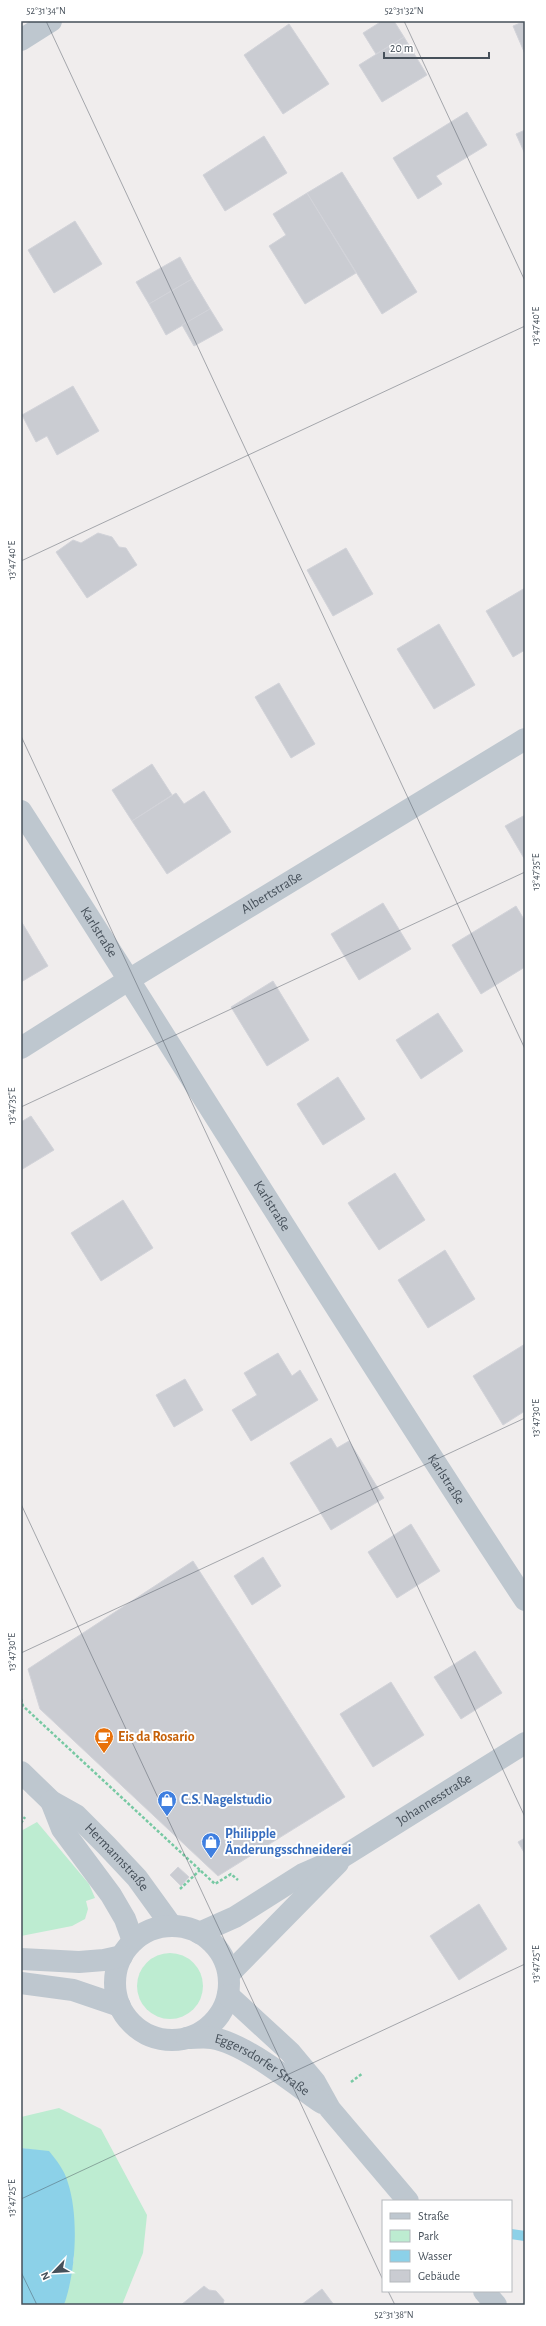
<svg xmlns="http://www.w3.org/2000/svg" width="546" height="2326" font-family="'Alegreya Sans',sans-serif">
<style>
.green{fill:#bdecd1}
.water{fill:#8cd1e8}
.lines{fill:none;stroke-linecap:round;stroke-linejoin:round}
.stream{stroke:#8cd1e8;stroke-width:10}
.building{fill:#caccd2;stroke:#d2d3d9}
.path{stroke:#77c9a3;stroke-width:2.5;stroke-dasharray:3 2;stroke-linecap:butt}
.minor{stroke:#bec7cf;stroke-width:22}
.tertiary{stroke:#bec7cf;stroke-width:22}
.ticks{fill:none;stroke:#46505a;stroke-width:1;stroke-opacity:0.45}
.labels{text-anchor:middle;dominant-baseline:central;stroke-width:4;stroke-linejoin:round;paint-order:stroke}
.street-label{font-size:14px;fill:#46505a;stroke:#fff}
.food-label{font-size:14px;font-weight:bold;fill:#c56008;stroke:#fff;text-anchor:start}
.shop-label{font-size:14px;font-weight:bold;fill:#366cbe;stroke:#fff;text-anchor:start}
.neatline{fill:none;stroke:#46505a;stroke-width:1.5}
.ticks-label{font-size:10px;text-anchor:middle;fill:#46505a}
</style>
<rect width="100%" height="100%" fill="#f0eded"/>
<g class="green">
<path d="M37 1822 89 1884 95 1898 86 1901 88 1909 85 1919 72 1926 21 1936V1831Z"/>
<circle cx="170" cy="1986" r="33"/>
<path d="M59 2108 101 2129 147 2215 143 2253 122 2305H64L74 2258 49 2152 21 2148V2117Z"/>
</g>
<path class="water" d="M21 2148 49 2151C57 2161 65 2171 68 2183 79 2217 76 2271 64 2305H21Z"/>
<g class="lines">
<path class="stream" d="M511 2234 525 2236"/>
</g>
<g class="building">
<path d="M382 21H394L404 37 376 54 363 33Z"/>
<path d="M525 21V54L513 26Z"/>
<path d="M289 24 329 84 283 114 244 55Z"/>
<path d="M404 37 427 75 382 102 359 65Z"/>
<path d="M467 112 487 145 436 176 442 184 418 199 393 158Z"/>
<path d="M525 130V154L516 134Z"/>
<path d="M264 136 287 173 225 211 203 175Z"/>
<path d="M342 172 417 292 382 314 307 193Z"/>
<path d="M307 193 356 273 305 304 269 246 286 235 273 214Z"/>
<path d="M75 221 102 264 54 293 28 250Z"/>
<path d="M180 257 192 279 149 304 136 282Z"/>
<path d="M192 279 210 309 166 335 149 304Z"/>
<path d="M210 309 223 330 194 346 182 325Z"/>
<path d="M73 386 99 431 57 455 47 436 36 442 22 415Z"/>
<path d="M98 533 112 537 119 547 126 548 137 565 87 598 56 552 73 540 81 543Z"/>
<path d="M346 548 373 594 333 616 307 570Z"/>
<path d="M525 588V650L513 657 486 611Z"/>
<path d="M439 624 475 685 434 709 397 649Z"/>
<path d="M279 683 315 744 291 758 255 697Z"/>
<path d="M152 764 172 795 132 821 112 790Z"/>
<path d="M204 791 231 832 167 874 132 821 176 793 184 804Z"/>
<path d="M525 815V860L505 826Z"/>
<path d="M383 903 411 949 359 980 331 934Z"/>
<path d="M516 906 525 921V967L481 994 452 945Z"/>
<path d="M21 921 48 966 21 982Z"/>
<path d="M273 981 309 1040 267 1066 231 1007Z"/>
<path d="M438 1013 463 1051 421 1079 396 1040Z"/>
<path d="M338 1077 365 1119 323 1145 297 1104Z"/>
<path d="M31 1116 54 1150 21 1170V1122Z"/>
<path d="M395 1173 425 1220 379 1250 348 1203Z"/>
<path d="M123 1200 153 1248 101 1281 71 1233Z"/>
<path d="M445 1250 475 1299 428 1328 398 1280Z"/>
<path d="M525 1344V1411L503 1425 473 1376Z"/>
<path d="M278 1353 292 1376 300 1370 318 1400 251 1441 232 1410 257 1395 244 1373Z"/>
<path d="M185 1379 203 1410 174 1427 156 1395Z"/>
<path d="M331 1438 337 1448 349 1441 384 1498 331 1530 290 1463Z"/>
<path d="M411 1524 440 1571 397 1598 368 1552Z"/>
<path d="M263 1557 281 1586 252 1605 234 1576Z"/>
<path d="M193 1561 345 1797 218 1876 40 1709 28 1669Z"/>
<path d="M475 1651 502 1693 461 1719 434 1677Z"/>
<path d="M391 1682 424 1735 373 1767 340 1714Z"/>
<path d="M525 1838V1854L518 1842Z"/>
<path d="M178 1867 189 1877 181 1886 170 1875Z"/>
<path d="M479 1904 507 1949 459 1980 430 1936Z"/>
<path d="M204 2286 209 2290 216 2291 224 2300 223 2305H181Z"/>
<path d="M322 2289 334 2305H301Z"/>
</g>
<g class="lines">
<g class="path">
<path d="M21 1699 23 1706 215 1884 231 1874 238 1880"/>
<path d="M21 1823 25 1817"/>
<path d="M180 1889 200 1870"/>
<path d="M351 2082 363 2073"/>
</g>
<g class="minor">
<path d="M21 40 51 21"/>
<path id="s1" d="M21 811C190 1073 353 1340 525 1600"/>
<path id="s2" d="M21 1048 130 979 525 739"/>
<path id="s3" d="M21 1772 51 1801 76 1815 106 1845 137 1878 171 1925"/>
<path d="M51 1801 62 1829 111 1895 125 1919 133 1941"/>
<path id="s4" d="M199 1933 235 1917 303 1874 344 1856 525 1743"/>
<path d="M229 1974 338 1863"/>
</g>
<g class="tertiary">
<circle cx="172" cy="1983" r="57"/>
<path d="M21 1959 79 1962 104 1960 122 1956"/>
<path d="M21 1983 73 1990 120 2006"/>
<path d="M228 1995 290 2052 315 2082 330 2109 408 2201"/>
<path id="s5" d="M187 2038C195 2038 204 2037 212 2038 245 2043 294 2084 322 2103"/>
<path d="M484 2291 496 2305"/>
</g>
</g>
<path class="ticks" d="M46 21 525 1049M404 21 525 281M21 561 525 326M21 736 525 1817M21 1107 525 872M21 1504 383 2280M21 1653 525 1418M21 2199 525 1964M21 2272 37 2305M388 2291 395 2305"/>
<defs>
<g id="cafe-pin" transform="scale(1)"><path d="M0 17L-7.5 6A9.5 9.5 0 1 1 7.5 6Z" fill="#e8710a" stroke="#fff"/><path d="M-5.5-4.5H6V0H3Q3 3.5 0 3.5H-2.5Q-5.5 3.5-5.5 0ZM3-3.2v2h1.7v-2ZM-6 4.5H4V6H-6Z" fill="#fff"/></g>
<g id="shop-pin" transform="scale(1)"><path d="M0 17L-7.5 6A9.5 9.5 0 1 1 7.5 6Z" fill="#3f7fe0" stroke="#fff"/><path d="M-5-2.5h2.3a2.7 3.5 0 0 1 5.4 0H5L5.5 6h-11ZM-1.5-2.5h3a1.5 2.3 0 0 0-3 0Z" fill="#fff"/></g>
</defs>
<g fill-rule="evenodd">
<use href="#cafe-pin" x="104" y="1737"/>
<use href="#shop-pin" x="167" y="1800"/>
<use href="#shop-pin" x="211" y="1842"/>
</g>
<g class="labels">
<g class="street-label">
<text stroke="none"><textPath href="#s2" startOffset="295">Albertstraße</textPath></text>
<text stroke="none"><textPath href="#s1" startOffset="144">Karlstraße</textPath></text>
<text stroke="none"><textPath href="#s1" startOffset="468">Karlstraße</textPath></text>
<text stroke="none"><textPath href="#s1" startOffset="792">Karlstraße</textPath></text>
<text stroke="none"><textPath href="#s4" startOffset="271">Johannesstraße</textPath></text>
<text stroke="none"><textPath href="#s3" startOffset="129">Hermannstraße</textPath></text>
<text stroke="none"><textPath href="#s5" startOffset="82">Eggersdorfer Straße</textPath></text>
</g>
<g class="food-label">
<text x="118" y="1737">Eis da Rosario</text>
</g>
<g class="shop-label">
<text x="181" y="1800">C.S. Nagelstudio</text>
<text x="225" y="1834">Philipple<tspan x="225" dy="16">Änderungsschneiderei</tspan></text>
</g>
</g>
<rect width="546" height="2326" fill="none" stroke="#ffffff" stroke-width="44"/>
<rect x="382" y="2200" width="130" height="92" fill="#ffffff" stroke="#b5b9bd"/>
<rect x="390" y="2213" width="20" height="6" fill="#bec7cf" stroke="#b5b9bd"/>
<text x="418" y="2220" font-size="12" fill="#46505a">Straße</text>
<rect x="390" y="2230" width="20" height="12" fill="#bdecd1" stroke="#b5b9bd"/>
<text x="418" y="2240" font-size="12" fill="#46505a">Park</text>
<rect x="390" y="2250" width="20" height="12" fill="#8cd1e8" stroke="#b5b9bd"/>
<text x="418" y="2260" font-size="12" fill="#46505a">Wasser</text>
<rect x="390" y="2270" width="20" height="12" fill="#caccd2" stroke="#b5b9bd"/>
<text x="418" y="2280" font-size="12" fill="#46505a">Gebäude</text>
<g transform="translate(54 2272) rotate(245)" stroke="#ffffff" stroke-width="3" paint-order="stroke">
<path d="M0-3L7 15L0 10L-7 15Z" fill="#46505a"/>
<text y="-6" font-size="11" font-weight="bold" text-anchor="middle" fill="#46505a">N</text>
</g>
<path d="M384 52v6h105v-6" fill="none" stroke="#46505a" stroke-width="2"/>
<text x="390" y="52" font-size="12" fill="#46505a" stroke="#ffffff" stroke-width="3" paint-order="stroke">20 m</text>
<rect x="22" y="22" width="502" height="2282" class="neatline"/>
<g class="ticks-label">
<text x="46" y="14">52°31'34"N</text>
<text x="404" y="14">52°31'32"N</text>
<text transform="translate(535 326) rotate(-90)" y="4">13°47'40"E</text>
<text transform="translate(11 560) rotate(-90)" y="4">13°47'40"E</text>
<text transform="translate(535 872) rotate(-90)" y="4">13°47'35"E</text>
<text transform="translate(11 1106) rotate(-90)" y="4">13°47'35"E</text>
<text transform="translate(535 1418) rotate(-90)" y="4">13°47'30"E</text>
<text transform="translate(11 1652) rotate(-90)" y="4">13°47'30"E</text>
<text transform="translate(535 1964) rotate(-90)" y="4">13°47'25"E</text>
<text transform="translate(11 2198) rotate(-90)" y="4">13°47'25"E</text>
<text x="394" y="2318">52°31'38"N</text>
</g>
</svg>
